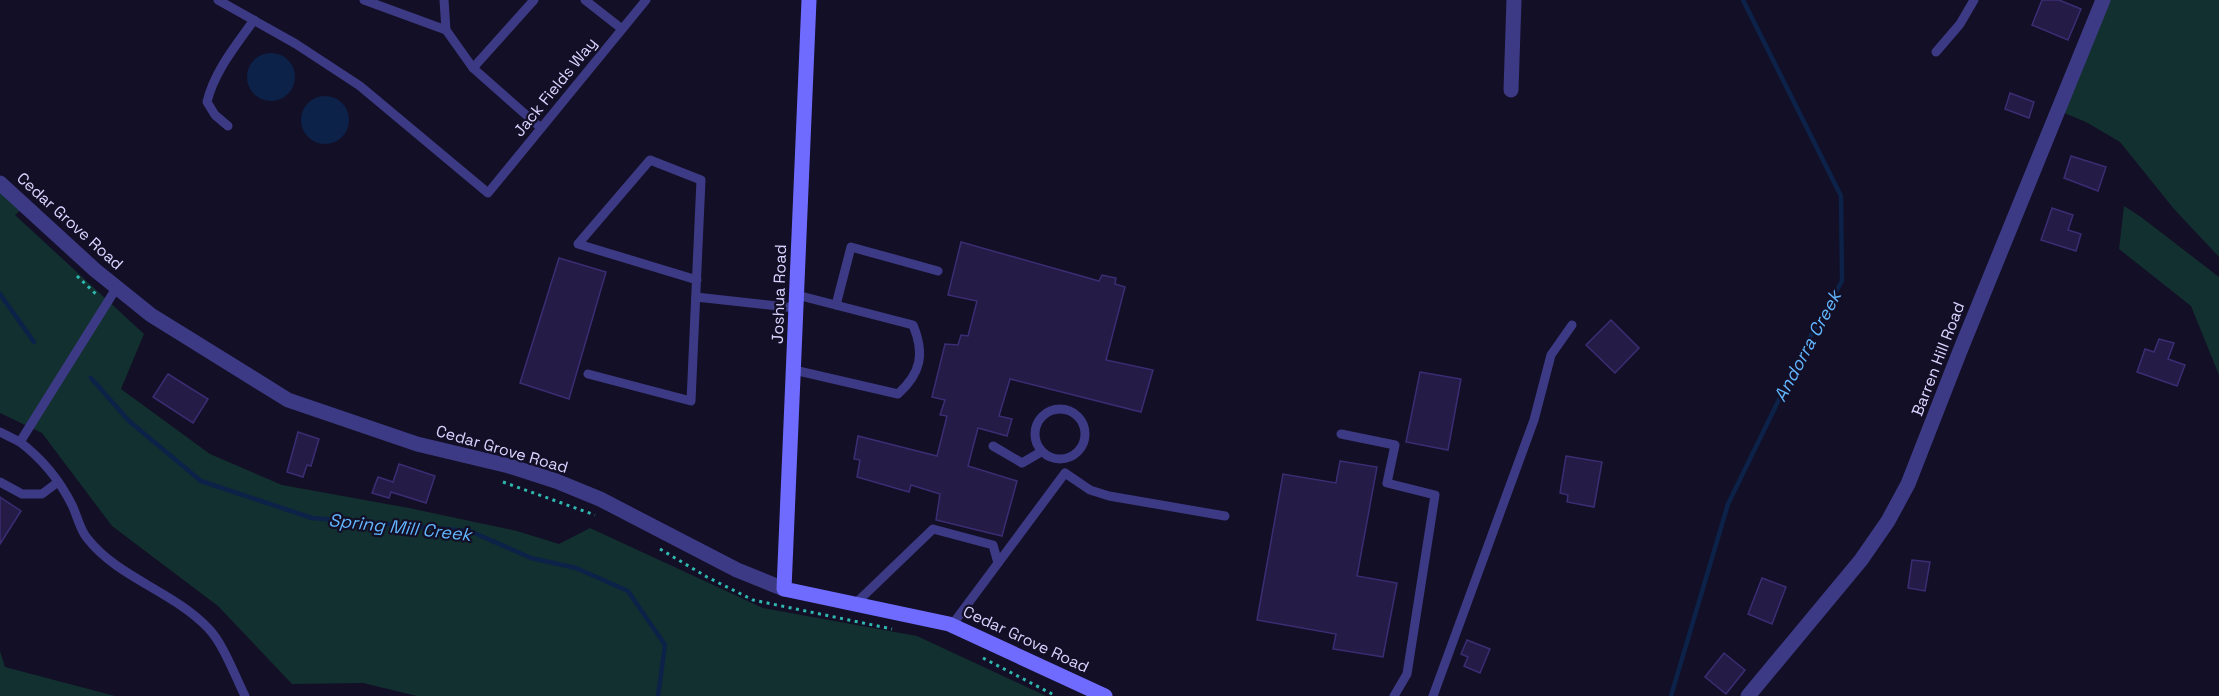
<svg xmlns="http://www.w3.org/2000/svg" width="2219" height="696" font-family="'Space Grotesk',sans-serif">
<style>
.green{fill:#12302f}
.water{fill:#0c2248}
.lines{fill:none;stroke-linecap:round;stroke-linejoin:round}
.stream{stroke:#0c2248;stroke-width:4.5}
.building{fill:#241b47;stroke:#3b2d73;stroke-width:1.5}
.path{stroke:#2fb8b0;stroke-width:3;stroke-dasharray:3 4.5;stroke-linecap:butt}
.service{stroke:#3d3a85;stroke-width:9}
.minor{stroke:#3d3a85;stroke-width:15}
.tertiary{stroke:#3d3a85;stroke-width:15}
.secondary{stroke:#6f6bff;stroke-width:15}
.labels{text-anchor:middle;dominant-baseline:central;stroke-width:4.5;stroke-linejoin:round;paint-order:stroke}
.street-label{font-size:16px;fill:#d9d4ff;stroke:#130f26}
.water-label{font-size:18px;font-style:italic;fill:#62b6ff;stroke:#130f26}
</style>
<rect width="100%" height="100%" fill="#130f26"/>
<g class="green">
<path d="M2103 0H2219V257L2174 209 2120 142 2086 122 2057 110Z"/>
<path d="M0 183 24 207 15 215 144 334 121 389 210 454 282 485 409 508 517 531 559 544 590 528 763 608 917 636 1046 696H417L363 683 292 684 218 606 112 526 42 433 0 413Z"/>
<path d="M2124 206 2141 217 2219 277V375L2191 306 2119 249Z"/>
<path d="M0 651 5 667 115 696H0Z"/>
</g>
<g class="water">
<circle cx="271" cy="77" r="24"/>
<circle cx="325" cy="120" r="24"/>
</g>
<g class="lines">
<g class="stream">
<path d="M0 294 34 342"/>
<path d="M91 378 129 421 201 481 312 518 470 531 531 558 576 568 628 591 665 645 658 696"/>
<path d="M1671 696 1728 504 1805 346 1842 281 1841 196 1743 0"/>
</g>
</g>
<g class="building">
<path d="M2042 0H2059L2081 9 2068 40 2032 25Z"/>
<path d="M2010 93 2034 102 2029 118 2005 109Z"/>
<path d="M2071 156 2106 167 2098 191 2064 178Z"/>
<path d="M2052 208 2073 215 2068 230 2081 234 2076 251 2041 240Z"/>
<path d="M961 242 1099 281 1102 275 1116 278 1115 284 1125 287 1106 360 1153 370 1141 412 1010 379 999 416 1012 419 1007 436 978 428 968 466 1017 481 1002 536 936 520 940 494 911 485 909 492 857 477 860 460 854 459 858 436 937 456 947 416 940 415 945 400 932 397 945 344 958 345 961 335 968 336 977 301 948 295Z"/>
<path d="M559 258 606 272 569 399 520 383Z"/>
<path d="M1611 320 1639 348 1615 373 1586 345Z"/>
<path d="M2159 339 2174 343 2168 359 2185 365 2177 386 2137 372 2145 349 2154 352Z"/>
<path d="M1420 372 1461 379 1448 450 1406 442Z"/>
<path d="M168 374 208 399 193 423 153 397Z"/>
<path d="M298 432 319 439 311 466 307 465 303 477 287 472Z"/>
<path d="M1566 456 1602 462 1594 507 1567 502 1568 495 1560 493Z"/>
<path d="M1340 461 1377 467 1357 576 1397 583 1383 657 1333 649 1336 634 1257 620 1283 474 1336 483Z"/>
<path d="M399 464 435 476 426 503 391 492 389 498 372 493 378 477 393 482Z"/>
<path d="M0 497 21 511 0 544Z"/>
<path d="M1912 560 1930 562 1925 591 1908 588Z"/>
<path d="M1762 578 1786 587 1772 624 1748 614Z"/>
<path d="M1467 640 1490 649 1480 673 1464 666 1468 657 1461 654Z"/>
<path d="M1724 653 1745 670 1726 694 1705 677Z"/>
</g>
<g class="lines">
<g class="path">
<path d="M77 276 98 296"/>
<path d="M503 482 595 515"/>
<path d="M660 549 707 577 753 600 892 629"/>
<path d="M983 658 1056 696"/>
</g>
<g class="service">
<path d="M218 0 296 44 360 86 488 193 646 0"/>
<path d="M364 0 446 30"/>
<path d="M444 0 446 30 473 68 541 128"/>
<path d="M585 0 622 29"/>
<path d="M1936 52 1960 24 1974 0"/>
<path d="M473 68 534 0"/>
<path d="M228 126 215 115 207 102C214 72 236 45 254 20"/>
<path d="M117 287 20 442C41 458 60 481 72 505 77 515 80 530 87 538 118 578 173 591 208 628 223 643 235 676 245 696"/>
<path d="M696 297 796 308"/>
<path d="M836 305 851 247 938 271"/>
<path d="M794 370 898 394C921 373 925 354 913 325L797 295"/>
<path d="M588 374 691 401 701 180 650 160 578 244 697 280"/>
<circle cx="1060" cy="434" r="25"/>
<path d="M0 432 20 442"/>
<path d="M1341 434 1395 445 1387 483 1435 495 1407 674 1394 696"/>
<path d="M993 446 1022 463 1041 452"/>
<path d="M0 482 22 494H42L58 482"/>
<path d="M855 604 933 529 993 545 998 563"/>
<path d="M952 625 1065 473 1090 490 1109 496 1225 516"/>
<path d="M1433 696 1534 420 1551 355 1572 325"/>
</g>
<path class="minor" d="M1511 90 1514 0"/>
<g class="tertiary">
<path d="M0 183 95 270 151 315 288 400 417 444 509 466 556 481 600 499 737 570 784 589"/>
<path d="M1748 696 1861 560 1888 521 1908 484 1960 351 2103 0"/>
</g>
<path class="secondary" d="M809 0 784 589 949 624 1105 696"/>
</g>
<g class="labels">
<g class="street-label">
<text transform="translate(555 87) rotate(-51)">Jack Fields Way</text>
<text transform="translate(70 221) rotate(42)">Cedar Grove Road</text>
<text transform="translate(779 294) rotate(-88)">Joshua Road</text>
<text transform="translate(1938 359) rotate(-69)">Barren Hill Road</text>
<text transform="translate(502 449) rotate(16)">Cedar Grove Road</text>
<text transform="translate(1026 639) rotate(25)">Cedar Grove Road</text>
</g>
<g class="water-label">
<text transform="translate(1807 346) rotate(-62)">Andorra Creek</text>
<text transform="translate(400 527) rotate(6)">Spring Mill Creek</text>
</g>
</g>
</svg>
